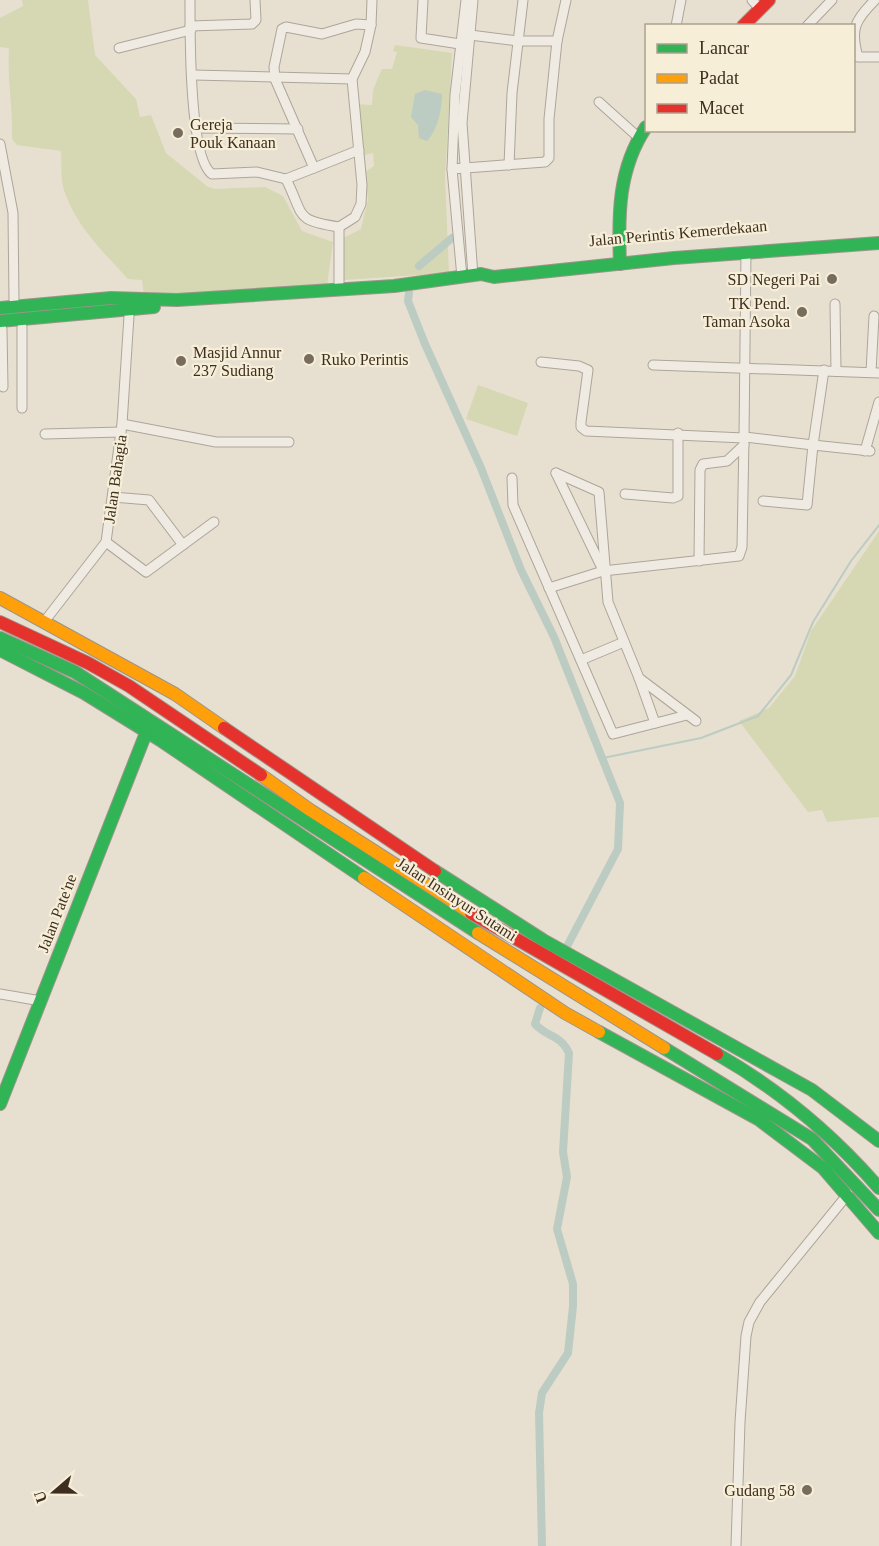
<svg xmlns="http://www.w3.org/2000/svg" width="879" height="1546" font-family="Georgia,serif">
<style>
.green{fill:#d6d7b3}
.water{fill:#bcccc2}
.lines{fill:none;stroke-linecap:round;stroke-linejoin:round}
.stream{stroke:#bcccc2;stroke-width:2}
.canal{stroke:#bcccc2;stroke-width:8}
.street-casing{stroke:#ada599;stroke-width:11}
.fast-casing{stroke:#9c958a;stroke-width:14}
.slow-casing{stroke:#9c958a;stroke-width:14}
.jam-casing{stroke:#9c958a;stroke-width:14}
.street{stroke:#efebe3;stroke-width:9}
.fast{stroke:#30b455;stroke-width:12}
.slow{stroke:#ff9f0a;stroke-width:12}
.jam{stroke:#e5322d;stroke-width:12}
.poi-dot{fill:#786c5e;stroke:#f7eed8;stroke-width:2}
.labels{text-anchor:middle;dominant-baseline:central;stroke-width:4.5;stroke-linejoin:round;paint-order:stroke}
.poi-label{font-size:16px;fill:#3d2e20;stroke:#f7eed8;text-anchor:start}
.street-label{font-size:16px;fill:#3d2e20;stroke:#f7eed8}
</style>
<rect width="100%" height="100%" fill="#e7e0d1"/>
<g class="green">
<path d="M22 0H88L95 55 136 99 140 117 151 115 166 153 208 187 215 189 265 187 283 196 302 231 333 242 327 285 144 296 142 280 128 279C104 253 77 227 65 193 60 181 62 164 61 151L17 145 12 139C13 108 7 79 9 48L0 47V18L23 6Z"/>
<path d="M395 45 452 53 445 177 449 273 344 280 343 238 361 229 368 200 365 172 374 166 373 153 360 156 355 104 372 105 373 90 382 69H392L397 52 393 51Z"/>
<path d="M478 385 528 403 517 436 466 419Z"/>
<path d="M879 531V817L827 822 822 810 808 812 739 721 769 708 795 676 811 631Z"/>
</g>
<path class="water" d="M425 90 442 94C442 109 438 129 427 141L419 138 418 125 411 117 415 94Z"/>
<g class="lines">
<path class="stream" d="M603 758 701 738 758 716 791 675 813 622 851 561 879 525"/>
<g class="canal">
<path d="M419 266 452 238"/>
<path d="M409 293 408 301 425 344 481 468 521 570 554 637 620 803 618 849 564 952"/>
<path d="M540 1008 535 1024C548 1038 560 1034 569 1053L563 1152 567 1177 557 1229 573 1284V1306L568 1353 542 1393 539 1413 542 1546"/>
</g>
<g class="street-casing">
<g id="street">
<path d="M190 0C190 31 189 158 212 174L257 172 286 179 314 168 275 79 274 67 282 29 286 27 322 34 356 24 371 25 365 52 352 79 362 185 361 204 355 217 339 227"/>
<path d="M423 0 421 38 460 44"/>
<path d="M752 0 760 9"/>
<path d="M875 0C855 20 850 29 858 57H879"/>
<path d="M371 25 372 0"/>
<path d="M190 26 252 24 256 20 255 0"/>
<path d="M676 26 681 0"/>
<path d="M807 26 832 0"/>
<path d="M557 41 566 0"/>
<path d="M119 48 191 30"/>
<path d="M194 75 352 79"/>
<path d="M599 102 638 137"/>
<path d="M195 128 298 129"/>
<path d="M0 144 13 213 14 300"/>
<path d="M509 165 512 93 523 0"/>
<path d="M314 168 359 150"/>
<path d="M452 169 545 162 549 158V119L557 41H518L470 35"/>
<path d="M286 179C305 217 294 220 339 227V289"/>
<path d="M473 276 462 123 473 0"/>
<path d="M462 277 452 169 455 95 466 0"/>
<path d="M835 304 836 371"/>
<path d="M22 327V408"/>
<path d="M2 329 3 387"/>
<path d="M541 362 579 366 588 370 581 422V427L586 431 744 438 746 252"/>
<path d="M653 365 879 373"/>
<path d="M824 370 813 445 870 451"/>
<path d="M871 372 874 316"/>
<path d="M122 424 216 442H289"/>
<path d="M45 434 121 432"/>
<path d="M745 437 813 445 807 505 763 501"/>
<path d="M865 451 879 402"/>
<path d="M556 473 599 492 608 602 639 678 696 721"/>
<path d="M556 473 601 566"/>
<path d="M512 478 513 505 613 734 687 715"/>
<path d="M625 494 673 498 678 496V433"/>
<path d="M113 497 149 500 183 545"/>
<path d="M106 542 146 572 214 522"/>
<path d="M699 561 700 470 703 464 727 461 744 445"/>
<path d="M549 588 603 571 739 556 742 547 744 438"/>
<path d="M44 622 106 542 122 424 129 316"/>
<path d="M581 660 624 642"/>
<path d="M639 678 655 723"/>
<path d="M0 994 41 1001"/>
<path d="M736 1546 740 1422 746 1336 749 1322 760 1302 848 1194"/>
</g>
</g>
<g class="fast-casing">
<g id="fast">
<path d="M620 264C618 215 618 169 646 127"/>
<path d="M0 308 111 298 177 300 394 286 481 274 494 277 674 258 879 243"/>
<path d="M0 321 154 307"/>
<path d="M0 638 75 672 478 933"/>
<path d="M0 650 84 693 160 740 364 878"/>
<path d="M435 871 543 940 812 1090 879 1141"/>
<path d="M599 1032 758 1119 823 1168 879 1233"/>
<path d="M664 1048 812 1139 879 1210"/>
<path d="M717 1054C778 1089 833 1135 879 1188"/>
<path d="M0 1104 146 733"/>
</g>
</g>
<g class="slow-casing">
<g id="slow">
<path d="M0 598 175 694 224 728"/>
<path d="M261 775 310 810 471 913"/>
<path d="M364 878 565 1013 599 1032"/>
<path d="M478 933 664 1048"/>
</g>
</g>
<g class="jam-casing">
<g id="jam">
<path d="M743 26 769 0"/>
<path d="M0 622 88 663 129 686 261 775"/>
<path d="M224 728 435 871"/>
<path d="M471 913 717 1054"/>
</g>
</g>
<use href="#street" class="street"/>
<use href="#fast" class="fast"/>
<use href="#slow" class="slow"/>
<use href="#jam" class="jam"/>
</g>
<g class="poi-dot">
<circle cx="178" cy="133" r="6"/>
<circle cx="832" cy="279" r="6"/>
<circle cx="802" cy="312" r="6"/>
<circle cx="309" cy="359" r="6"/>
<circle cx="181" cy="361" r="6"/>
<circle cx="807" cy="1490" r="6"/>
</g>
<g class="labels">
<g class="poi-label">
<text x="190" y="124">Gereja<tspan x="190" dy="18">Pouk Kanaan</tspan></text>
<text x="820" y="279" text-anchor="end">SD Negeri Pai</text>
<text x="790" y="303" text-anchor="end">TK Pend.<tspan x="790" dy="18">Taman Asoka</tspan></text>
<text x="193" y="352">Masjid Annur<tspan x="193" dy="18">237 Sudiang</tspan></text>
<text x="321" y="359">Ruko Perintis</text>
<text x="795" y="1490" text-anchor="end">Gudang 58</text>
</g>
<g class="street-label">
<text transform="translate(678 233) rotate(-5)">Jalan Perintis Kemerdekaan</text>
<text transform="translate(115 479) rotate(-82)">Jalan Bahagia</text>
<text transform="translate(457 899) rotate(33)">Jalan Insinyur Sutami</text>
<text transform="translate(57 913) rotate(-69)">Jalan Pate'ne</text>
</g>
</g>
<rect x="645" y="24" width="210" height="108" fill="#f7eed8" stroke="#ada18e" stroke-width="1.5"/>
<rect x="657" y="44" width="30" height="9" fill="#30b455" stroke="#ada18e" stroke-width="1.5"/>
<text x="699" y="54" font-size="18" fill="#3d2e20">Lancar</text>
<rect x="657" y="74" width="30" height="9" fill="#ff9f0a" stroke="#ada18e" stroke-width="1.5"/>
<text x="699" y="84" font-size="18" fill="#3d2e20">Padat</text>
<rect x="657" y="104" width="30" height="9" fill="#e5322d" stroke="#ada18e" stroke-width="1.5"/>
<text x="699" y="114" font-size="18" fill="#3d2e20">Macet</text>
<g transform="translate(54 1492) rotate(250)" stroke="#f7eed8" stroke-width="4.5" paint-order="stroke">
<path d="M0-4.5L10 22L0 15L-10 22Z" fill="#3d2e20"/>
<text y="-9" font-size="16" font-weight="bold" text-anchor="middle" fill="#3d2e20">U</text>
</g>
</svg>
